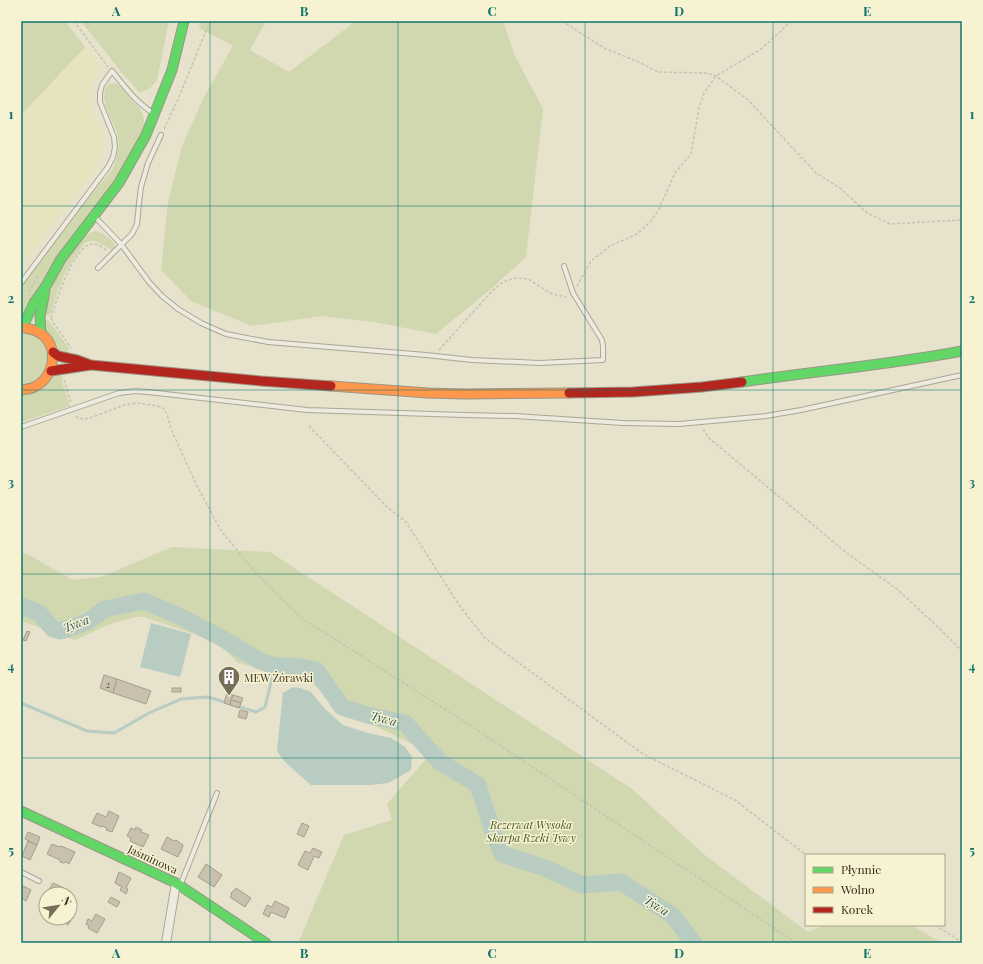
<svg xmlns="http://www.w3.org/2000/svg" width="983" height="964" font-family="'Playfair Display',serif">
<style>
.farmland{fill:#e6e4bc}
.green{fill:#d1d7ae}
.water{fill:#b8ccc2}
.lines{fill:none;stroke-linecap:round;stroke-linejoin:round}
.stream{stroke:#b8ccc2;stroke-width:3}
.river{stroke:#b8ccc2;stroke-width:17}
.building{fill:#c9c0ad;stroke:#a69d8b}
.lane-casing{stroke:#aba695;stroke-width:6}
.street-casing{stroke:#aba695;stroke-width:10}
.fast-casing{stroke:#9a9586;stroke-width:11}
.slow-casing{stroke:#9a9586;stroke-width:11}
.jam-casing{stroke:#9a9586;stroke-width:11}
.path{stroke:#c6c3b5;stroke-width:1.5;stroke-dasharray:3 2;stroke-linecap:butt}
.lane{stroke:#edebdf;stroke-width:4}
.street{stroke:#edebdf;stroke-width:8}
.fast{stroke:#63d668;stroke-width:9}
.slow{stroke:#ff974d;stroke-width:9}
.jam{stroke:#b3261e;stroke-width:9}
.grid{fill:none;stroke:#0f766e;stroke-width:1;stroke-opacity:0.55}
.labels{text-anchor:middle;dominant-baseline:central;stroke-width:3;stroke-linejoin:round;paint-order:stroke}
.number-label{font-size:9px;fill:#5e5341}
.poi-label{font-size:11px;fill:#3a2f1d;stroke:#f7f2d2;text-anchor:start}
.park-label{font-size:11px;font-style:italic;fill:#425723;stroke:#f7f2d2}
.street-label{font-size:11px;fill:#3a2f1d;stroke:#f7f2d2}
.water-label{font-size:12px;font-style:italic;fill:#2c565a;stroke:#f7f2d2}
.neatline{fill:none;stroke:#0f766e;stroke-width:1.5}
.grid-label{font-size:13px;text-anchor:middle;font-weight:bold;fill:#0f766e}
</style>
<rect width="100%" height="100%" fill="#e6e2cc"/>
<path class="farmland" d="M85 47 99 65 90 89 91 110 104 135 99 163 21 265V115Z"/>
<g class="green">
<path d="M21 21H65L85 47 21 115Z"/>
<path d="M81 21H169L157 80 150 88 140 93 123 74Z"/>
<path d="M200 21H266L250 50 289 72 356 21H503L514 54 543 109 526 257 492 288 436 334 374 322 322 316 252 326 191 301 161 270 168 202 182 146 205 95 233 46 199 28Z"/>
<path d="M112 83 117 84 120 86 140 109 143 115 145 125 115 180 55 260 30 302 21 320V287L90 196 112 170 115 163 119 147 118 139 117 132 106 107 104 98 105 88 109 84Z"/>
<path d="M95 231C104 233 109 238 115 244L114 248 112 250 96 241H91L86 242 82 246 66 271 57 292 51 313 49 315 44 314 53 284 61 268 83 238 87 234Z"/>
<path d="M43 319 48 320 50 322 68 347 69 354 58 350 45 329Z"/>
<path d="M21 332 30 333 42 341 48 353 45 371 36 382 21 385Z"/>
<path d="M62 372V382L70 406 21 422V394L59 373Z"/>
<path d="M172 547 270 552 632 789 706 856 808 932 824 925H911L942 943H298L344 835 392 820 387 804 431 753 363 720C356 715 350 713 343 706L302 677 238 663 218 643 203 637 144 617H136L110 624 75 640 21 621V553L27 554 73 580 101 577Z"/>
</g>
<g class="water">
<path d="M151 623 191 634 180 677 140 667Z"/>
<path d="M293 687 301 688 311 692 325 709 343 725 368 733 391 738 405 747 412 757 411 770 388 783 371 785H311L285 762 277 751 283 693Z"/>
</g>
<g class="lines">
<g class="stream">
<path d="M21 703 87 731 114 733 149 713 181 699 208 697 224 702"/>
<path d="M240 707 256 712 265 707 275 666"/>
</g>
<path class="river" d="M21 606 39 613 53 629 61 631 87 622 105 609 144 601 177 615 220 637 260 661 275 666H296L316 670 342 707 367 715 405 723 440 762 478 785 493 832 502 854 545 868 582 885 621 882 673 916 694 943"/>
</g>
<g class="building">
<path d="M27 631 30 632 26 641 23 640Z"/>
<path d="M104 675 117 679 113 693 100 688Z"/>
<path d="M117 679 151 691 146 704 113 693Z"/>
<rect x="172" y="688" width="9" height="4"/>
<path d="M227 693 233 695 230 705 224 703Z"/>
<path d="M233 695 243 698 241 703 231 700Z"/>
<path d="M231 700 241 703 239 708 230 705Z"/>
<path d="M240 710 248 712 246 719 238 717Z"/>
<path d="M109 811 119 816 112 832 106 830 107 828 102 826 101 827 92 823 97 813 106 817Z"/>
<path d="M302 823 309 826 304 837 297 834Z"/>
<path d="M136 827 142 830 141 832 149 835 143 847 130 841 131 838 127 836 131 828 135 830Z"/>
<path d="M28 832 40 837 37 845 25 839Z"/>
<path d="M167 837 174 841 176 840 183 845 181 852H180L178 857 161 849Z"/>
<path d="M28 841 37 845 30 860 22 856Z"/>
<path d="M52 844 60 847 61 846 75 852 69 864 66 862 63 863 60 862V860L47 854Z"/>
<path d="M313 848 322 852 319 858 314 856 308 870 298 865 305 851 310 853Z"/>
<path d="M206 864 222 875 214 887 198 877Z"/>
<path d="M119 872 131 878 126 888 128 889 126 894 120 890 122 887 115 883Z"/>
<path d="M53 883 68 890 66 894H57L49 890Z"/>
<path d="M21 885 31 890 26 901 21 898Z"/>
<path d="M236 888 251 898 245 907 230 897 232 894 231 893Z"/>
<path d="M111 897 120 902 117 907 108 902Z"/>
<path d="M46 899V912L41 910Z"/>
<path d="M275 901 289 908 285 918 271 912 269 917 263 914 267 905 272 907Z"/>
<path d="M96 914 105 919 97 933 88 928 89 926 86 924 88 919 92 921Z"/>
<path d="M70 915 73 917 68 925 61 921 62 918H70Z"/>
</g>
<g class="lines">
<g class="lane-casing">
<g id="lane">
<path d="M95 217 121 244 149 282 162 296 178 309 201 323 226 334 268 342 426 355 472 360 539 363 603 360V346L602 340 573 293 564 266"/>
<path d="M98 268 132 234 137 224 139 203 141 187 148 163 161 135"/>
<path d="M21 283 108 167 113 157 115 147 114 137 100 102V93L102 85 112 71C124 86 136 102 153 113"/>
<path d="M21 427 119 393 136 391 148 392 307 410 463 415 515 416 623 423 679 424 766 416 801 410 962 375"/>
<path d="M21 872 39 881"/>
<path d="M179 882 182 881 217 793"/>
</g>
</g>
<g class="street-casing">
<path id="street" d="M166 943 176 883"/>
</g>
<g class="fast-casing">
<g id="fast">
<path d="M21 326 26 320 34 303 46 286 61 259 119 183 146 135 172 70 184 21"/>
<path d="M41 334 40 317 45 291"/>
<path d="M742 382C815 371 889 365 962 351"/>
<path d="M21 811 176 883 266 943"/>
</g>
</g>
<g class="slow-casing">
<g id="slow">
<path d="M21 327C30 329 37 330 44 336 59 350 53 377 36 386 32 389 26 389 21 390"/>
<path d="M331 386 428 393 465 394 569 393"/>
</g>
</g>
<g class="jam-casing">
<g id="jam">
<path d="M53 352 58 356 77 360 88 364"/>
<path d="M51 371 91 365 261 381 331 386"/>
<path d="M569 393 633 392 702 387 742 382"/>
</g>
</g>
<g class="path">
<path d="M74 21 108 67"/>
<path d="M562 21 604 48 641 63 658 72 707 73 716 76 748 100 816 173 840 188 867 213 890 224 962 220"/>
<path d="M164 129 179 97 205 33 211 21"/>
<path d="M577 286 591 261 610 246 637 234 651 221 658 211 675 173 691 154 699 108 704 93 716 76 761 49 781 31 790 21"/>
<path d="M29 292 37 277V274"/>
<path d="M51 318 53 322 71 348"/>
<path d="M51 318C55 303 74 245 92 244 97 243 102 247 106 250"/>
<path d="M439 350 475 310 492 291 503 282 515 278 528 279 552 294 561 296 566 297"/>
<path d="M64 380 71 403"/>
<path d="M76 416 78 418 83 419 90 418 124 405 138 403 158 406 163 408 167 414 171 429 197 486 222 532 258 575 300 617 462 720 796 943"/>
<path d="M309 426 386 506 406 522 461 608 485 638 643 754 735 800 806 855"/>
<path d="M704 429V431L710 439 848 554 897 589 940 629 962 651"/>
<path d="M935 925 962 942"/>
</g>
<use href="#lane" class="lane"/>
<use href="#street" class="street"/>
<use href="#fast" class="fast"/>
<use href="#slow" class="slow"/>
<use href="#jam" class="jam"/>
</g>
<path class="grid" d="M210 21V943M398 21V943M585 21V943M773 21V943M21 206H962M21 390H962M21 574H962M21 758H962"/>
<defs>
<g id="building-pin" transform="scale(1.15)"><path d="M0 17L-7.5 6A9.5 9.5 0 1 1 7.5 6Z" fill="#766e5a" stroke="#f7f2d2"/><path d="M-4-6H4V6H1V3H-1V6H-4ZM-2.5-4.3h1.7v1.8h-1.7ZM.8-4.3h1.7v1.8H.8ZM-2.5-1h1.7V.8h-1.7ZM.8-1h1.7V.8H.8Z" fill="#fff"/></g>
</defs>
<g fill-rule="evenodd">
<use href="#building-pin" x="229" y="677"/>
</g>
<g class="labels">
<g class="number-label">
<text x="108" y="684">2</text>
</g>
<g class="poi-label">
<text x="244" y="677">MEW Żórawki</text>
</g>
<g class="park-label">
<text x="531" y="824">Rezerwat Wysoka<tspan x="531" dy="13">Skarpa Rzeki Tywy</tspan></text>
</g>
<g class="street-label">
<text transform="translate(153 859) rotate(25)">Jaśminowa</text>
</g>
<g class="water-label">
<text transform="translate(76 623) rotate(-21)">Tywa</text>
<text transform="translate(384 718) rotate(15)">Tywa</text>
<text transform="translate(657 905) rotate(33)">Tywa</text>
</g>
</g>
<rect width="983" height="964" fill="none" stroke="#f7f2d2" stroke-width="44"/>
<rect x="805" y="854" width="140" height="72" fill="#f7f2d2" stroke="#aba48a"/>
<rect x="813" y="867" width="20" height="6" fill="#63d668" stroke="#aba48a"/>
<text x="841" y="874" font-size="12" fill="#3a2f1d">Płynnie</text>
<rect x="813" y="887" width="20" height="6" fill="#ff974d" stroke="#aba48a"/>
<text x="841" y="894" font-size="12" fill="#3a2f1d">Wolno</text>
<rect x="813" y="907" width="20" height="6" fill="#b3261e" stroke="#aba48a"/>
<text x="841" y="914" font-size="12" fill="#3a2f1d">Korek</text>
<g transform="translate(58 906) rotate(60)"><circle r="19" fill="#f7f2d2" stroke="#aba48a"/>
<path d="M0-3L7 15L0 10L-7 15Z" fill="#766e5a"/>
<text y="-6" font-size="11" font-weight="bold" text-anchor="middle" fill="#3a2f1d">N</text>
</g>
<rect x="22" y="22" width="939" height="920" class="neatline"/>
<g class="grid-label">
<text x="116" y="16">A</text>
<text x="304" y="16">B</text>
<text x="492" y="16">C</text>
<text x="679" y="16">D</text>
<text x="867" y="16">E</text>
<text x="11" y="119">1</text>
<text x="972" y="119">1</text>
<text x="11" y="303">2</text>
<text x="972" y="303">2</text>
<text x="11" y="487">3</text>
<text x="972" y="487">3</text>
<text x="11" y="671">4</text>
<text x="972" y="671">4</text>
<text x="11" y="855">5</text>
<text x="972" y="855">5</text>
<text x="116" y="958">A</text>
<text x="304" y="958">B</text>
<text x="492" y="958">C</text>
<text x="679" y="958">D</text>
<text x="867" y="958">E</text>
</g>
</svg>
